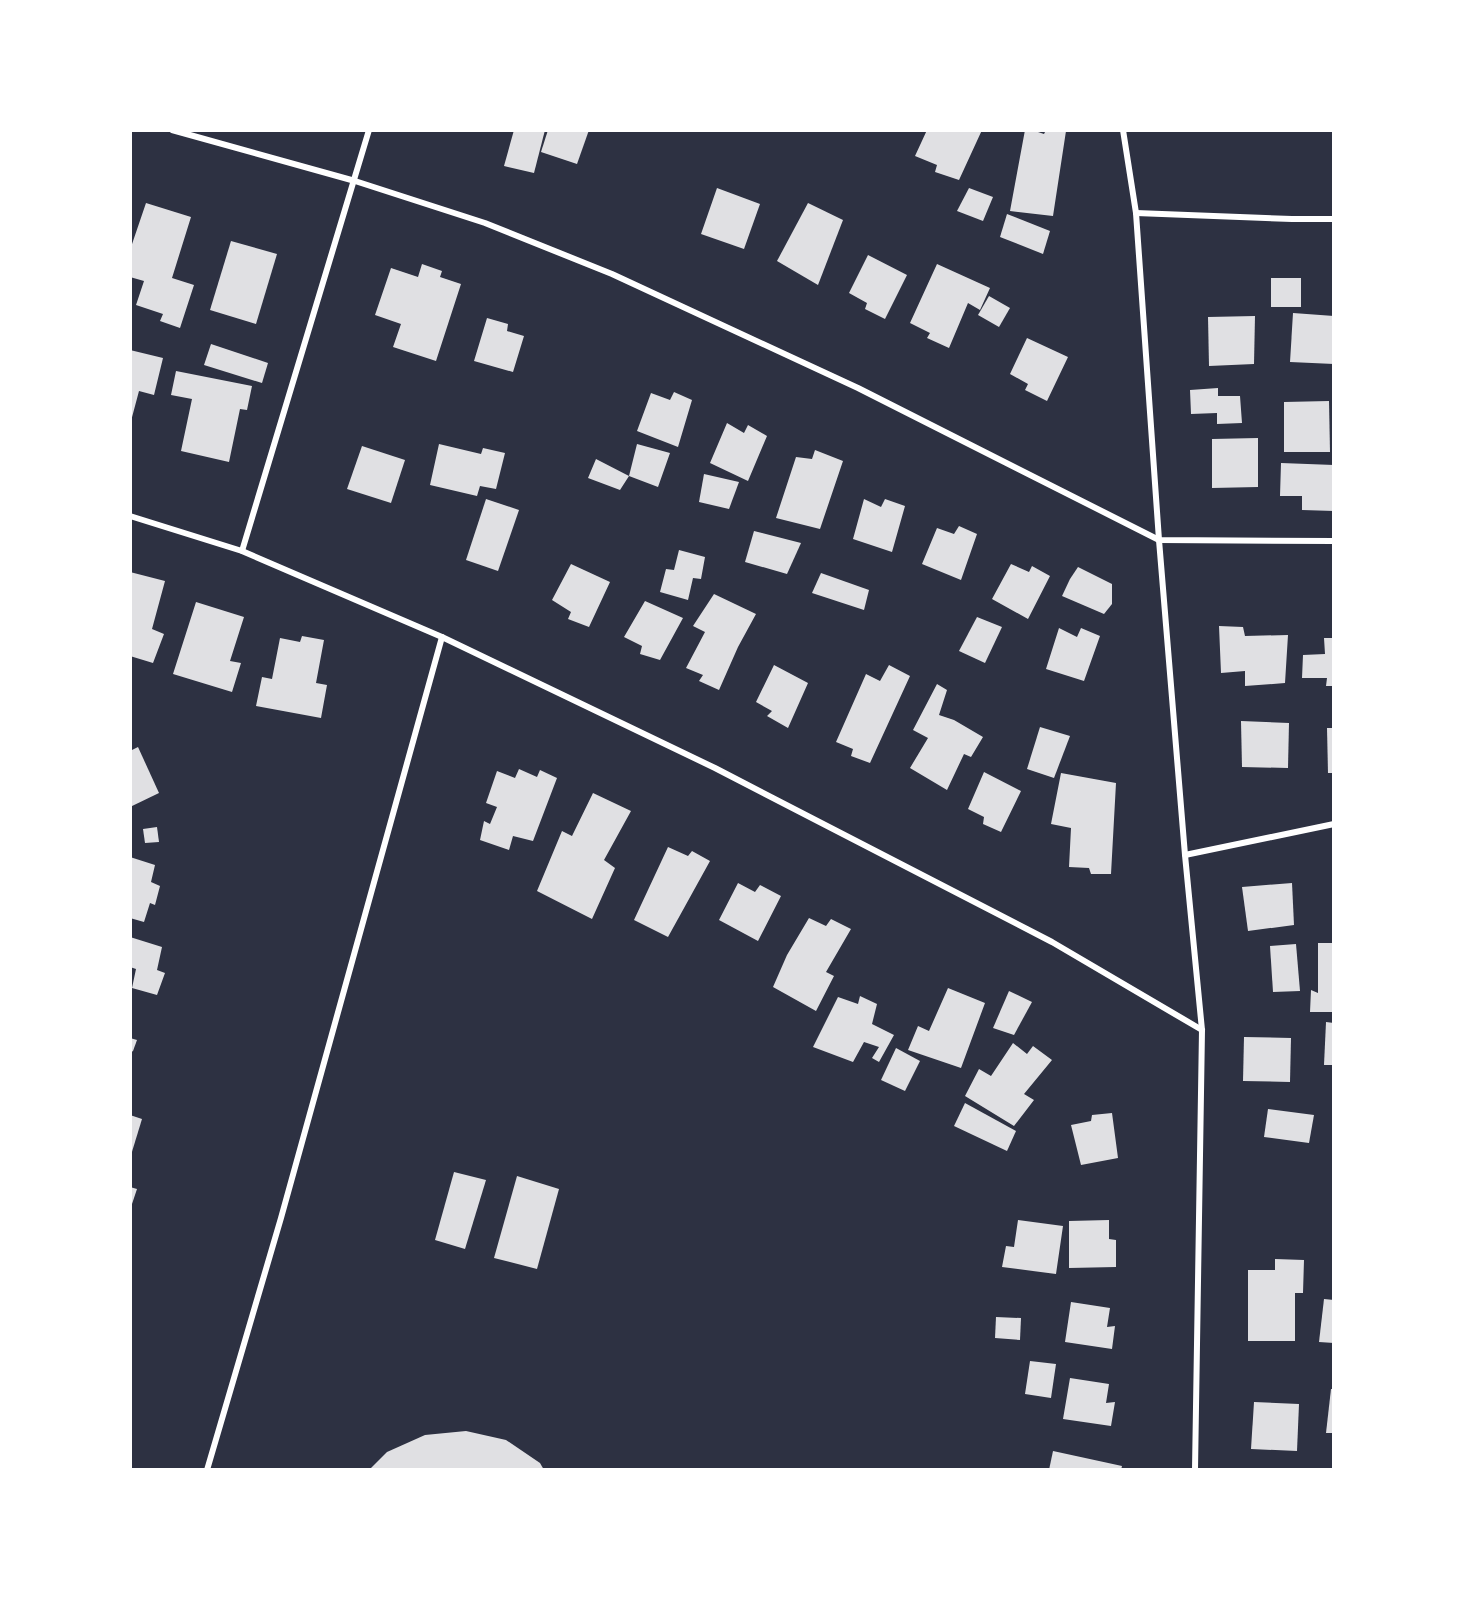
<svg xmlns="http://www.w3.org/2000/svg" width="1464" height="1600" font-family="'Noto Sans',sans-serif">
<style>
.building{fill:#e0e0e3}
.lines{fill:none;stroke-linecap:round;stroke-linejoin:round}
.minor{stroke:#fff;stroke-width:6}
</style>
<rect width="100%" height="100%" fill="#2d3142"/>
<g class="building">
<path d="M514 130H545L534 173 504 166Z"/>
<path d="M548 130H589L577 164 541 152Z"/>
<path d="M927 130H982L959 180 935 172 937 165 915 156Z"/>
<path d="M1025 130H1032L1044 134 1046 130 1066 131 1053 216 1010 211Z"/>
<path d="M717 188 760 204 744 249 701 234Z"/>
<path d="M969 188 993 197 983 221 957 211Z"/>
<path d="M146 203 191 217 172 278 194 285 180 328 160 321 163 314 136 305 144 281 130 277V250Z"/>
<path d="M808 203 843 220 818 285 777 261Z"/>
<path d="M1007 214 1050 231 1043 254 1000 237Z"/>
<path d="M231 241 277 254 256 324 210 310Z"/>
<path d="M868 255 907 275 885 319 865 309 867 303 849 293Z"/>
<path d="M422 264 442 271 440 277 461 284 436 361 393 347 401 324 375 315 391 268 418 277Z"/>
<path d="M937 264 990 288 980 310 968 303 949 348 927 338 930 333 910 323Z"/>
<rect x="1271" y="278" width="30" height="29"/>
<path d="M989 296 1010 308 999 327 978 315Z"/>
<path d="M1293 313 1334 316V364L1290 362Z"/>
<path d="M1255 316 1254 364 1209 366 1208 317Z"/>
<path d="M487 318 508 324 507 331 524 336 513 372 474 361Z"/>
<path d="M1027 338 1068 357 1047 401 1025 390 1028 384 1010 374Z"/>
<path d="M211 344 268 363 262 383 204 365Z"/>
<path d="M130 350 163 358 154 395 139 391 131 421Z"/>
<path d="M176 371 252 386 247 410 240 409 229 462 181 451 192 399 171 395Z"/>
<path d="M1218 388V396H1240L1242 423 1217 424V413L1191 414 1190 390Z"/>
<path d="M674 392 692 400 678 447 637 431 651 393 670 400Z"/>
<path d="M1329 401 1330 452H1284V402Z"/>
<path d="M727 423 744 433 748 425 767 436 748 481 710 463Z"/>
<path d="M1258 438V487L1212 488V439Z"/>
<path d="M439 444 481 454 483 448 505 453 496 489 480 486 477 496 430 485Z"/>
<path d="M637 444 670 453 658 487 629 476 620 490 588 478 596 459 629 476Z"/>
<path d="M362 446 405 460 391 503 347 489Z"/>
<path d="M815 450 843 461 820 529 776 518 796 457 812 459Z"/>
<path d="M1281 463 1334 465V511L1302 510V496H1280Z"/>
<path d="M704 474 739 482 729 509 699 502Z"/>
<path d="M486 499 519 510 498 571 466 560Z"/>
<path d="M864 499 881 507 885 499 905 506 892 552 853 539Z"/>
<path d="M959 526 977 534 961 580 922 564 937 528 954 534Z"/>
<path d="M754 531 801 543 787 574 745 562Z"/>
<path d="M679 550 705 557 701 579 693 578 688 600 660 592 666 569 674 570Z"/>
<path d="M571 564 610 582 589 627 568 619 571 612 552 600Z"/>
<path d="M1011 564 1029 572 1032 566 1050 576 1028 619 992 599Z"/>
<path d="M1078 567 1112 584V604L1104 614 1062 596 1070 579Z"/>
<path d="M130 572 165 581 152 629 164 634 153 663 130 656Z"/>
<path d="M821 573 869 590 864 610 812 593Z"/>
<path d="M714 594 756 614 738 647 719 690 699 681 703 675 686 668 705 632 693 626Z"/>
<path d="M645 601 683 618 660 660 640 654 642 646 624 637Z"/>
<path d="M196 602 244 617 230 661 241 663 232 692 173 674Z"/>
<path d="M977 617 1002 627 985 663 959 651Z"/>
<path d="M1219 626 1243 627 1245 636 1288 635 1285 683 1245 686V671L1221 673Z"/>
<path d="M1059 628 1077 637 1081 628 1100 636 1084 681 1046 669Z"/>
<path d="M302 636 324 640 316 683 327 685 321 718 256 706 262 677 272 679 280 638 300 642Z"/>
<path d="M1324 638H1334V686H1326L1327 678H1302L1303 655 1325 654Z"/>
<path d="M774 665 808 683 788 728 767 716 772 711 756 702Z"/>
<path d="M889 665 910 676 870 763 851 756 853 749 836 742 866 674 880 681Z"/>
<path d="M937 684 947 690 939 715 954 720 983 737 971 757 964 754 947 790 910 768 928 738 913 730Z"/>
<path d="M1241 721 1289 723 1288 768 1242 767Z"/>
<path d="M1040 727 1070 736 1054 778 1027 769Z"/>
<path d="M1327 728H1334V773H1328Z"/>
<path d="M138 747 159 793 130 807V751Z"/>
<path d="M519 769 537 777 540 770 557 778 533 841 513 836 509 850 480 840 484 821 490 824 497 807 486 803 497 771 515 778Z"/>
<path d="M984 772 1021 791 1001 832 983 824 984 817 968 809Z"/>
<path d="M1061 773 1116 783 1111 874H1091L1089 868 1069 867 1071 828 1051 824Z"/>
<path d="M593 793 631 811 604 860 615 868 592 919 537 891 562 831 572 836Z"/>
<path d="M157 827 159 842 145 843 143 829Z"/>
<path d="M668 847 688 856 692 851 710 861 668 937 634 920Z"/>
<path d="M130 857 155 865 151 882 160 886 155 905 150 903 144 922 130 918Z"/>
<path d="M738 883 755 892 760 885 781 896 758 941 719 920Z"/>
<path d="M1292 883 1294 925 1248 931 1242 887Z"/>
<path d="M809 918 826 926 831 919 851 929 826 972 834 976 816 1011 773 987 787 955Z"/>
<path d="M130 937 162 947 157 970 165 973 157 995 132 988 136 969 130 967Z"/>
<path d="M1318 943H1334V1012H1310L1311 990 1318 993Z"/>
<path d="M1296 944 1300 991 1273 992 1270 946Z"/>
<path d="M948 988 985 1003 961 1068 908 1050 918 1026 929 1031Z"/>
<path d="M1009 991 1032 1002 1014 1035 993 1028Z"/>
<path d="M860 996 877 1004 872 1024 894 1035 879 1062 872 1058 879 1047 864 1042 853 1062 813 1047 838 997 858 1004Z"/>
<path d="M1326 1022 1334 1023V1065H1324Z"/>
<path d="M1244 1037 1291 1038 1290 1082 1243 1081Z"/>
<path d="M130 1038 137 1040 133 1051 130 1053Z"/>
<path d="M1013 1043 1027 1054 1033 1046 1052 1060 1024 1094 1034 1100 1014 1126 965 1096 979 1069 991 1076Z"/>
<path d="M896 1048 920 1061 905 1091 881 1080Z"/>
<path d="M965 1103 1016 1131 1007 1151 954 1126Z"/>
<path d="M1268 1109 1314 1115 1309 1143 1264 1137Z"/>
<path d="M1112 1113 1118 1158 1081 1165 1071 1125 1091 1121 1092 1115Z"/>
<path d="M130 1115 142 1119 131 1155H130Z"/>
<path d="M454 1172 486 1180 465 1249 435 1240Z"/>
<path d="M517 1176 559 1189 537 1269 494 1258Z"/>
<path d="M130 1187 137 1189 131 1207H130Z"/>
<path d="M1018 1220 1063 1226 1056 1274 1002 1267 1006 1246 1014 1247Z"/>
<path d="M1109 1220V1239L1116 1240V1267L1069 1268V1221Z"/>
<path d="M1275 1259 1304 1260 1303 1293H1295V1341H1248V1270H1275Z"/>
<path d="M1324 1299 1334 1300V1343L1319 1342Z"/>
<path d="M1071 1302 1110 1308 1107 1327 1115 1326 1112 1349 1065 1342Z"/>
<path d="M996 1317 1021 1318 1020 1340 995 1338Z"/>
<path d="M1030 1361 1056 1364 1051 1398 1025 1394Z"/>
<path d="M1070 1378 1109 1384 1106 1403 1115 1402 1111 1426 1063 1419Z"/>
<path d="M1331 1389H1334V1433H1326Z"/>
<path d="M1254 1402 1299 1404 1297 1451 1251 1449Z"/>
<path d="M466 1431 506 1440 540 1463 544 1470H369L387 1452 425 1435Z"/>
<path d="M1053 1451 1122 1466 1121 1470H1049Z"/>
</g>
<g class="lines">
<g class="minor">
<path d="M172 130 355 181 485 223 612 274 858 388 1159 540 1334 541"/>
<path d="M1123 130 1136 213 1159 540 1185 855 1202 1030 1195 1470"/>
<path d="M1136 213 1292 219H1334"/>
<path d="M130 516 242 551 442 637 715 768 1052 942 1202 1030"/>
<path d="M242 551 369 130"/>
<path d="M1185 855 1334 824"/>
<path d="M207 1470 281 1218 442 637"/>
</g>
</g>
<rect width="1464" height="1600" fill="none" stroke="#ffffff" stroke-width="264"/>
</svg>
